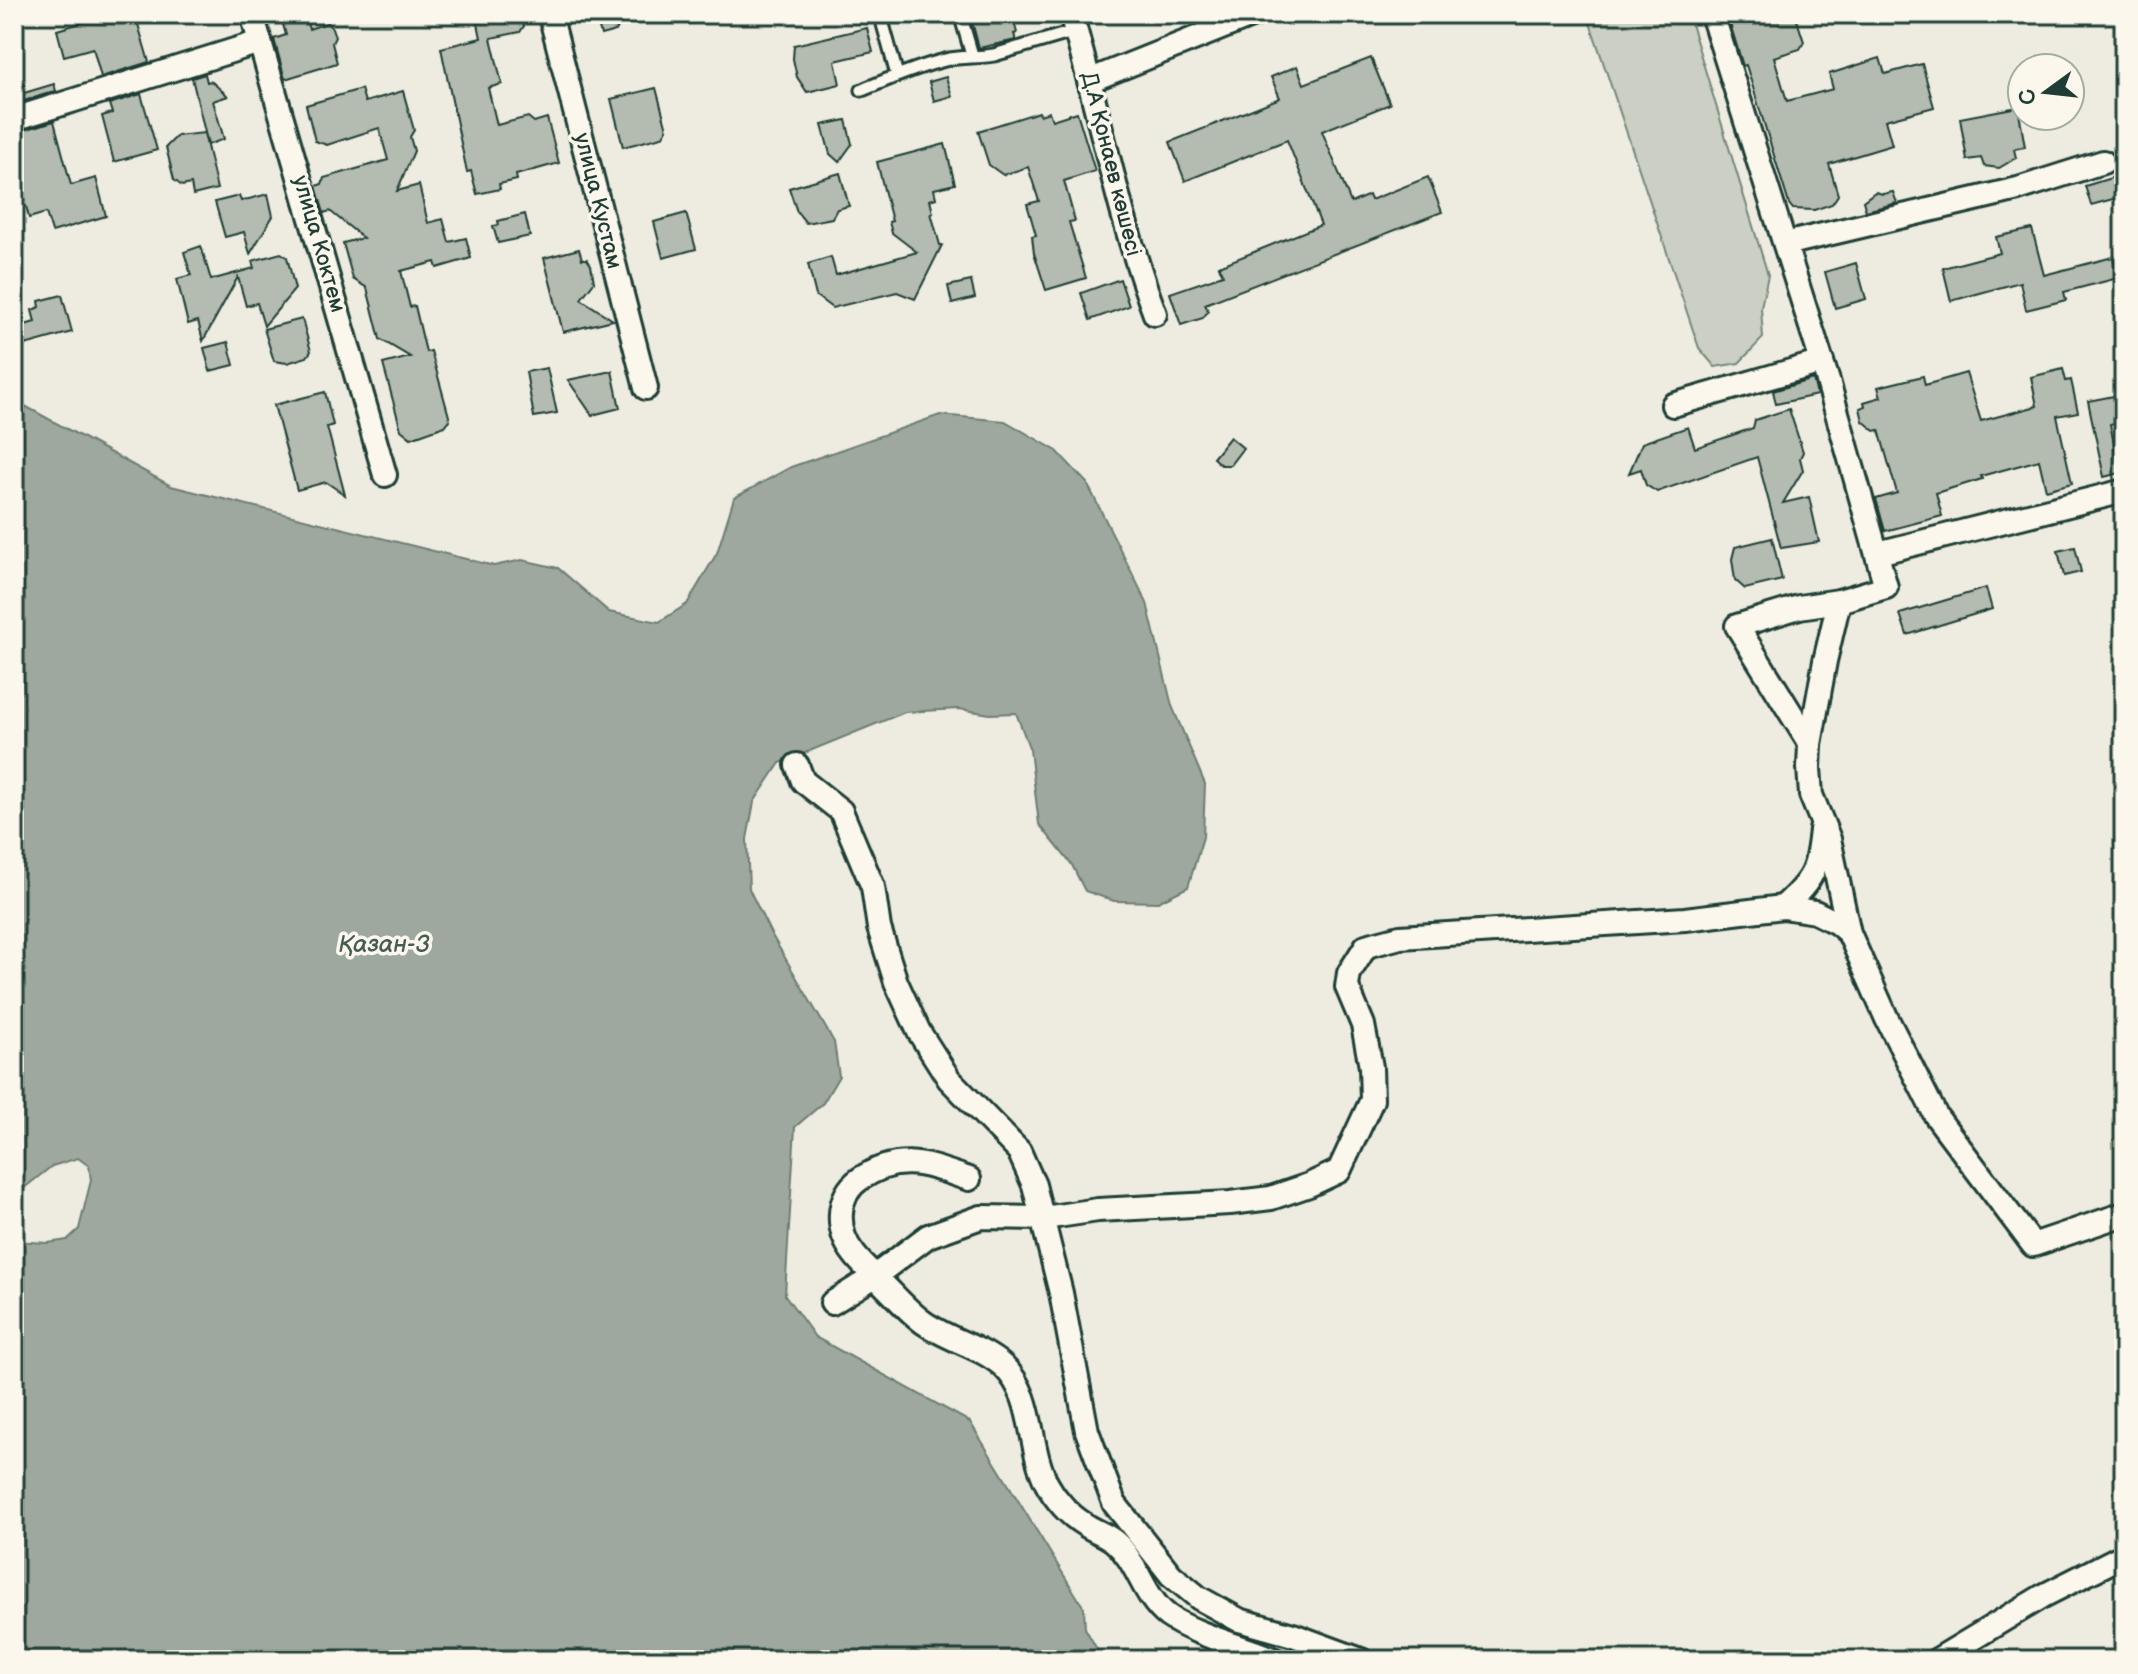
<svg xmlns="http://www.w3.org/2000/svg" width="2138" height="1674" font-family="'Balsamiq Sans',sans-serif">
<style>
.green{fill:#cbcfc4;stroke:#75867c;stroke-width:2}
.water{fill:#9fa89f;stroke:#6c7d74;stroke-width:2}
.building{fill:#b4bbb0;stroke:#1f3d34;stroke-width:2}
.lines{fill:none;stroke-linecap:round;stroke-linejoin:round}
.service-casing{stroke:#1f3d34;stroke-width:17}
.minor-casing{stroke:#1f3d34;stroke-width:28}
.service{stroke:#fbf7ec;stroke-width:11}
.minor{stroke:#fbf7ec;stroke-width:22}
.labels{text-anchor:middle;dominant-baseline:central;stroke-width:7;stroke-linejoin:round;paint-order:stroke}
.street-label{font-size:22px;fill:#1f3d34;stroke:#fbf7ec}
.water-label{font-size:24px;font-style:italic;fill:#455d54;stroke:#fbf7ec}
</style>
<rect width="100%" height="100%" fill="#eeece1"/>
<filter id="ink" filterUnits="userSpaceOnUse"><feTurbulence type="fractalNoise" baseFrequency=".0125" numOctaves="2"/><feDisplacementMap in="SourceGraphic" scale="16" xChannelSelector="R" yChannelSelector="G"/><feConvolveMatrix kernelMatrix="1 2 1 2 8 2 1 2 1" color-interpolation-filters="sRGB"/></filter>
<g filter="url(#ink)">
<path class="green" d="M1587 14H1688L1768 275 1761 307 1763 338 1739 363 1715 367 1699 348Z"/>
<path class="water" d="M14 400 171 486 494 566 522 560 558 568 609 612 659 622 687 604 717 553 734 498 791 467 940 415 1005 421 1057 451 1087 483 1147 603 1172 706 1205 784 1203 837 1188 887 1158 902 1114 901 1085 891 1072 865 1039 824 1030 750 1016 713 990 714 959 709 905 712 780 763 754 802 747 839 749 889 770 932 834 1042 839 1076 823 1103 795 1127 785 1295 815 1337 970 1422 1084 1608 1085 1628 1103 1660H14V1241L48 1243 67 1240 79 1229 91 1180 89 1166 78 1158 52 1166 14 1196Z"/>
<g class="building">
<path d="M82 14H135L149 62 101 77 93 48 64 56 57 30 84 22Z"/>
<path d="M280 14H304L309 29 327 23 332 28 335 37 332 43 337 63 285 79 274 39 286 35Z"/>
<path d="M476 14H522L524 26 520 32 491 38 502 84 488 88 497 125 528 117 534 122 547 118 559 163 516 175 517 180 499 184 500 189 477 194 471 171 467 172 441 48 481 38Z"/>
<path d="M595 14H616L619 25 616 31 601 35Z"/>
<path d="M970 14H1012L1017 33 1014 34 1016 40 979 48Z"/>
<path d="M1727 14H1795L1804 42 1800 49 1774 57 1787 101 1833 89 1829 74 1880 58 1885 74 1922 64 1934 107 1885 120 1892 145 1829 164 1838 195 1832 204 1814 210 1793 209 1789 204 1746 65 1743 66Z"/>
<path d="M867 28 873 52 835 61 840 84 807 92 797 77 793 59 794 45Z"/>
<path d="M1371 58 1390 104 1322 131 1351 203 1369 195 1371 200 1428 177 1442 212 1205 304 1208 311 1203 318 1181 325 1170 293 1223 275 1219 266 1321 225 1287 140 1185 181 1170 142 1280 98 1271 77 1297 66 1304 84Z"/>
<path d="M205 74 207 82 211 81 228 96 213 101 224 139 208 145 192 78Z"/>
<path d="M946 77 952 96 934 101 929 82Z"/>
<path d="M54 84 56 91 14 104V96Z"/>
<path d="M656 88 667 129 662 137 623 147 611 99Z"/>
<path d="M361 89 365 102 403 91 414 130 410 137 414 151 397 191 419 185 428 223 443 219 449 242 466 238 471 258 437 268 435 262 401 271 410 307 415 306 426 352 431 351 450 420 445 426 411 438 401 430 383 364 410 357 380 339 367 288 353 279 343 243 363 238 330 211 324 213 316 186 322 184 324 178 388 160 379 128 327 145 315 141 306 105Z"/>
<path d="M141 94 157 150 114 162 102 116 112 113 109 104Z"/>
<path d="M2018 107 2025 147 2014 149 2016 158 1999 168 1984 166 1981 158 1967 160 1960 118Z"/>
<path d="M1039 112 1040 115 1049 112 1052 120 1077 112 1095 171 1064 181 1075 221 1069 222 1086 278 1046 290 1034 253 1032 236 1036 235 1027 204 1039 201 1028 167 1003 175 989 165 978 131Z"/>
<path d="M846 120 852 144 839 162 830 154 822 125Z"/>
<path d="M54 121 71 185 96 178 106 216 52 232 46 213 29 218 26 206 14 209V133Z"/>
<path d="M204 133 217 189 193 195 191 184 182 186 174 180 166 147 177 136Z"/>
<path d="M945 144 955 184 934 189 936 198 930 200 933 213H931L940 245H942L915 299 897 292 832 308 816 296 808 264 831 257 836 275 917 252 892 233 889 222 892 221 877 162Z"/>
<path d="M840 173 849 206 837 209 832 218 806 223 797 212 789 188Z"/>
<path d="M2124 174V196L2091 205 2085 186Z"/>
<path d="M1875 192 1883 194 1893 192 1897 203 1866 211 1863 201Z"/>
<path d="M268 194 273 216 250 254 244 232 225 237 215 202 239 196 241 201Z"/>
<path d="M686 213 696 249 663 258 654 222Z"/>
<path d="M525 214 530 236 498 243 493 226 499 225 498 221Z"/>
<path d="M2032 229 2044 275 2113 257 2118 278 2064 292 2066 300 2026 310 2020 282 1951 301 1943 268 2000 253 1996 237Z"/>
<path d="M201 246 211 280 254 268 252 261 281 253 287 257 295 289 264 326 257 303 246 306 238 277 203 341 198 321 188 324 177 279 191 275 184 252Z"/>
<path d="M579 249 582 259H587L591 265 594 282 581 299 613 320 563 332 544 258Z"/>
<path d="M1856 263 1866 299 1835 308 1825 272Z"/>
<path d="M1120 279 1129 306 1090 320 1081 293Z"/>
<path d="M971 281 975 298 952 304 948 286Z"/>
<path d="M62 295 72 332 14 348V328L35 322 32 310 40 307 39 301Z"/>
<path d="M302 319 311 351 307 357 287 363 274 361 264 329Z"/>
<path d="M228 342 234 365 210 371 204 348Z"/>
<path d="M547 368 557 413 534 417 526 372Z"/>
<path d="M2063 369 2066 381 2071 380 2078 412 2057 416 2072 483 2046 490 2039 460 1981 476 1982 479 1936 493 1942 516 1885 531 1876 499 1897 493 1879 430 1875 431 1863 421 1860 408 1865 406 1864 402 1881 397 1878 387 1923 376 1925 385 1966 373 1981 421 2037 406 2031 377Z"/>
<path d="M612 371 620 408 592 415 568 380Z"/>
<path d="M1813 379 1817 395 1776 404 1773 391Z"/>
<path d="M325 392 333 425 327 427 345 495 326 482 297 490 274 405Z"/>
<path d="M2124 394V421L2110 424 2120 473 2104 477 2088 401Z"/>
<path d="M1789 409 1803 452 1800 458 1803 470 1783 503 1809 497 1819 542 1781 548 1757 457 1657 492 1646 485 1641 469 1629 473 1642 443 1688 427 1695 448 1753 428 1755 420Z"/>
<path d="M1230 437 1243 448 1230 465H1221L1213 458Z"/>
<path d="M1772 538 1782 580 1745 589 1735 580 1732 559 1735 547Z"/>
<path d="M2075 547 2081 572 2064 576 2058 551Z"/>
<path d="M1986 588 1992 609 1907 635 1900 614Z"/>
</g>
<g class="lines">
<g class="service-casing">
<g id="service">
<path d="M960 14 972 55"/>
<path d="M881 17 897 75"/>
<path d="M862 90C889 79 916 67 945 60 962 56 977 58 994 55L1076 31"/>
</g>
</g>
<g class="minor-casing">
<g id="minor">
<path d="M252 14 385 475"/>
<path d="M550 14 646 388"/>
<path d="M1071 14C1100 114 1118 216 1155 314"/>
<path d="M1712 14 1828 381 1886 587 1839 601 1799 607 1737 626 1810 744"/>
<path d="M1091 80 1256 14"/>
<path d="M14 119 260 42"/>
<path d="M1785 244 2018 189 2103 162"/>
<path d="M1673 405 1822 362"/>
<path d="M1878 553 2124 491"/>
<path d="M1839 601 1825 661 1810 744 1809 768 1811 795 1829 839 1849 933 1887 1019 1936 1116 2033 1245 2124 1214"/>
<path d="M797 765 803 781 841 811 873 887 879 928 896 982 919 1032 949 1079 1019 1151 1034 1185 1061 1293 1087 1431 1114 1503 1171 1575 1199 1598 1239 1620 1293 1635 1361 1660"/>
<path d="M1783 907C1814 879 1817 870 1821 830"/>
<path d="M969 1179C927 1165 901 1152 860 1179 835 1196 836 1232 854 1254 862 1265 874 1275 884 1285 896 1297 909 1312 923 1322 948 1340 980 1346 1003 1366 1036 1397 1027 1446 1047 1484 1055 1499 1069 1515 1084 1524 1094 1531 1106 1534 1115 1542 1138 1562 1143 1597 1168 1616 1193 1634 1244 1647 1275 1660"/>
<path d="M832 1303 875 1276 928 1236 981 1217 1044 1218 1098 1210 1230 1203 1271 1198 1309 1185 1339 1171 1372 1100 1371 1067 1363 1025 1347 987 1349 973 1366 946 1400 937 1685 919 1783 907 1815 912 1837 923 1849 933"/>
<path d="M1937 1660 2043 1596 2124 1555"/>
</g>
</g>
<use href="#service" class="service"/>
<use href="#minor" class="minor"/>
</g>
</g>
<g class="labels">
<g class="street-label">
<text transform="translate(1111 164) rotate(76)">Д.А Қонаев көшесі</text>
<text transform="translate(598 201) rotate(76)">улица Кустам</text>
<text transform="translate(319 244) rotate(74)">улица Коктем</text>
</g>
<g class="water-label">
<text x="384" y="944">Қазан-3</text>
</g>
</g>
<rect width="2138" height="1674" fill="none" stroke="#fbf7ec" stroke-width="48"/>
<rect x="24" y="24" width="2090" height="1626" fill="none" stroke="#1f3d34" stroke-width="3" filter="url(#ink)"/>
<g transform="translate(2046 92) rotate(255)"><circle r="38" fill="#fbf7ec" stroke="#a3ada2" stroke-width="2"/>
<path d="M0-6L14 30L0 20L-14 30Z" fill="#1f3d34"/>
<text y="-12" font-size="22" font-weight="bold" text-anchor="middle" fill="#1f3d34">С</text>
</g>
</svg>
